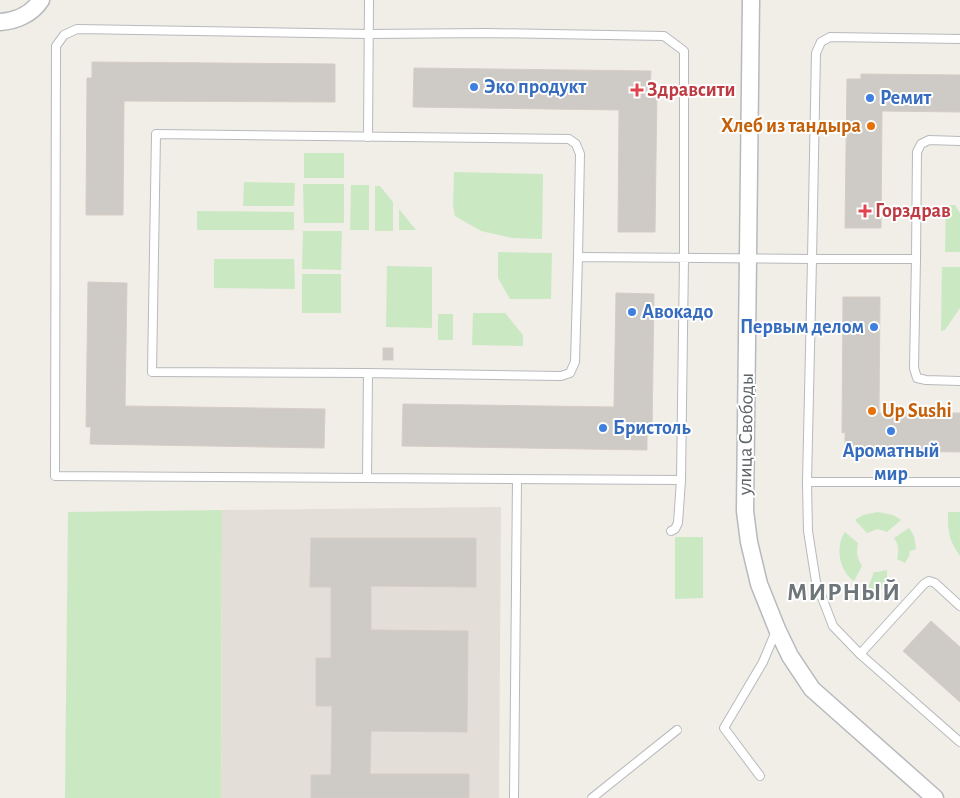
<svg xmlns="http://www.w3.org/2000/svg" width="960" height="798" font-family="'Alegreya Sans',sans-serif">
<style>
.education{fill:#e3ded8}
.green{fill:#cae9c3}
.building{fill:#cecac6;stroke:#d6cdc5}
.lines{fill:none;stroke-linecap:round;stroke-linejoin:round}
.service-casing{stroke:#b7babd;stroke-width:10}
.minor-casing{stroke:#b7babd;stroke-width:19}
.service{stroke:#fff;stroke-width:8}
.minor{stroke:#fff;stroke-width:16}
.shop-dot{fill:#3f7fe0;stroke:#fff;stroke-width:2}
.health-dot{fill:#e0444e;stroke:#fff;stroke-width:2}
.food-dot{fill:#e8710a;stroke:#fff;stroke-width:2}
.labels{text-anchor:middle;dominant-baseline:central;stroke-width:4;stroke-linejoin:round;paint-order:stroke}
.shop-label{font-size:20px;font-weight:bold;fill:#366cbe;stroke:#fff;text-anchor:start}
.health-label{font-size:20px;font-weight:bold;fill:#be3a42;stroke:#fff;text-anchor:start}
.food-label{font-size:20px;font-weight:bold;fill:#c56008;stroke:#fff;text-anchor:end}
.street-label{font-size:20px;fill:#5e6467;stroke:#fff}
.district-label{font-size:25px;font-weight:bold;letter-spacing:1px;fill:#6f767a;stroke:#fff}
</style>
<rect width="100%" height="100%" fill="#f1ede7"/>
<path class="education" d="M501 507 499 798H221L222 510Z"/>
<g class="green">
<rect x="304" y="153" width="40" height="25"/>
<path d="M454 172 543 174 542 239 512 238 481 231 455 216 453 205Z"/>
<path d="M244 182 295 183 294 206H243Z"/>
<path d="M303 184H344V223H304Z"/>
<path d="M351 185H369V230H350Z"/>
<path d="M375 186H380L393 202V231H375Z"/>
<path d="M946 205H955L960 213V252H945Z"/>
<path d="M399 209 416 230H399Z"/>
<path d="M197 211 294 212V230H197Z"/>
<path d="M303 231H342L341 270 302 269Z"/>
<path d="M498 252 552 253 551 299H510L498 278Z"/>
<path d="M214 259H294L295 289 214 288Z"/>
<path d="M387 266 432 267V328L386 327Z"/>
<path d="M942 267H960V308L945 330 941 331Z"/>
<rect x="302" y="274" width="39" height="39"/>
<path d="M473 313H505L523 335V346L472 345Z"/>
<rect x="438" y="314" width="15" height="26"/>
<path d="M222 510 221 798H65L68 512Z"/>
<path d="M878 512 893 515 901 520 887 532 878 529 867 533 855 520 863 515Z"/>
<path d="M948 512H960V556C948 539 948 531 948 512Z"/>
<path d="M909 528 914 536 916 549 910 551 909 556 905 563 897 559C899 551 899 545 894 538Z"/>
<path d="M845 532 858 543C856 552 857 558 862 566L854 581C839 571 835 546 845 532Z"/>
<path d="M675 537H703V598L675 599Z"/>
<path d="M887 570V588L877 590 868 588 874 572H878Z"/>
</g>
<g class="building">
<path d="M92 62 335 64V102L124 101 123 215H86L87 78H92Z"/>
<path d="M414 68 651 71 650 87H657L655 232H618L619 110 413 107Z"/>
<path d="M861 74 960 75V112L882 111 881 228H845L847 79H861Z"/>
<path d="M88 282 127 283 125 406 325 409 324 448 90 444 91 427H86Z"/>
<path d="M616 293 654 294 652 430H647V450L402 446 403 404 614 407Z"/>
<path d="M843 297H880L879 413H960V452L845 450V432L842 433Z"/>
<rect x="383" y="348" width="10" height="12"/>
<path d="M311 538H476V587L371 586V630L468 631 467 732 371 731 370 774H469V798H311V775H331L332 706H316V658H331V587H310Z"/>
<path d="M931 621 960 647V702L903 651Z"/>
</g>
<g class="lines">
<g class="service-casing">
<g id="service">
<path d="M960 39 830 37 821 42 816 53 812 259H916L914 368 917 378 926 380 960 381"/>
<path d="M368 137 369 0"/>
<path d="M916 259 917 152 921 144 929 140 960 141"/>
<path d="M368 373 152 372 156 134 569 139 576 144 580 154 578 257"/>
<path d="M367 478 55 476 56 46 64 35 77 29 369 34 487 33 664 36 684 51V258L681 480 367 478 368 373 561 376 570 373 575 362 578 257C656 257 734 258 812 259L807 482 808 531 816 582 833 626 860 654"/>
<path d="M807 482H960"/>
<path d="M671 531 675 529 678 523 681 480"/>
<path d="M960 606 935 583 929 581 924 584 860 654 960 742"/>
<path d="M760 776 724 728 763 662 776 631"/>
<path d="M514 798 517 480"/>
<path d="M592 798 677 730"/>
</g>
</g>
<g class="minor-casing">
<g id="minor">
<path d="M751 0 745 511 749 542 759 584 777 629 790 656 812 689 935 798"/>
<path d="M0 22C16 21 32 14 41 0"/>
</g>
</g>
<use href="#service" class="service"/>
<use href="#minor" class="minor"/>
</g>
<g class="shop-dot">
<circle cx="474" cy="87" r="5"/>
<circle cx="870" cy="98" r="5"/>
<circle cx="632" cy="312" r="5"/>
<circle cx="874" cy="327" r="5"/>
<circle cx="603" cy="428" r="5"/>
<circle cx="891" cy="431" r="5"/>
</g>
<g class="health-dot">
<path d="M634.5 82.5h5v5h5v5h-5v5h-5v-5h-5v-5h5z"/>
<path d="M862.5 203.5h5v5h5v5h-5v5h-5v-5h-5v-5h5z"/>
</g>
<g class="food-dot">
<circle cx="871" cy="126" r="5"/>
<circle cx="872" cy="411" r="5"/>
</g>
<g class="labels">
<g class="shop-label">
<text x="484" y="87">Эко продукт</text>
<text x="880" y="98">Ремит</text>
<text x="642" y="312">Авокадо</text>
<text x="864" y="327" text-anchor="end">Первым делом</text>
<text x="613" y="428">Бристоль</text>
<text x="891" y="451" text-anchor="middle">Ароматный<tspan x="891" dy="23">мир</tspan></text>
</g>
<g class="health-label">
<text x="647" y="90">Здравсити</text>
<text x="875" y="211">Горздрав</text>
</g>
<g class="food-label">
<text x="861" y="126">Хлеб из тандыра</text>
<text x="882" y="411" text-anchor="start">Up Sushi</text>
</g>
<g class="street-label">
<text transform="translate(746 434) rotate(-89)">улица Свободы</text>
</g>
<g class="district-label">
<text x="844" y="592">МИРНЫЙ</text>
</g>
</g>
</svg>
